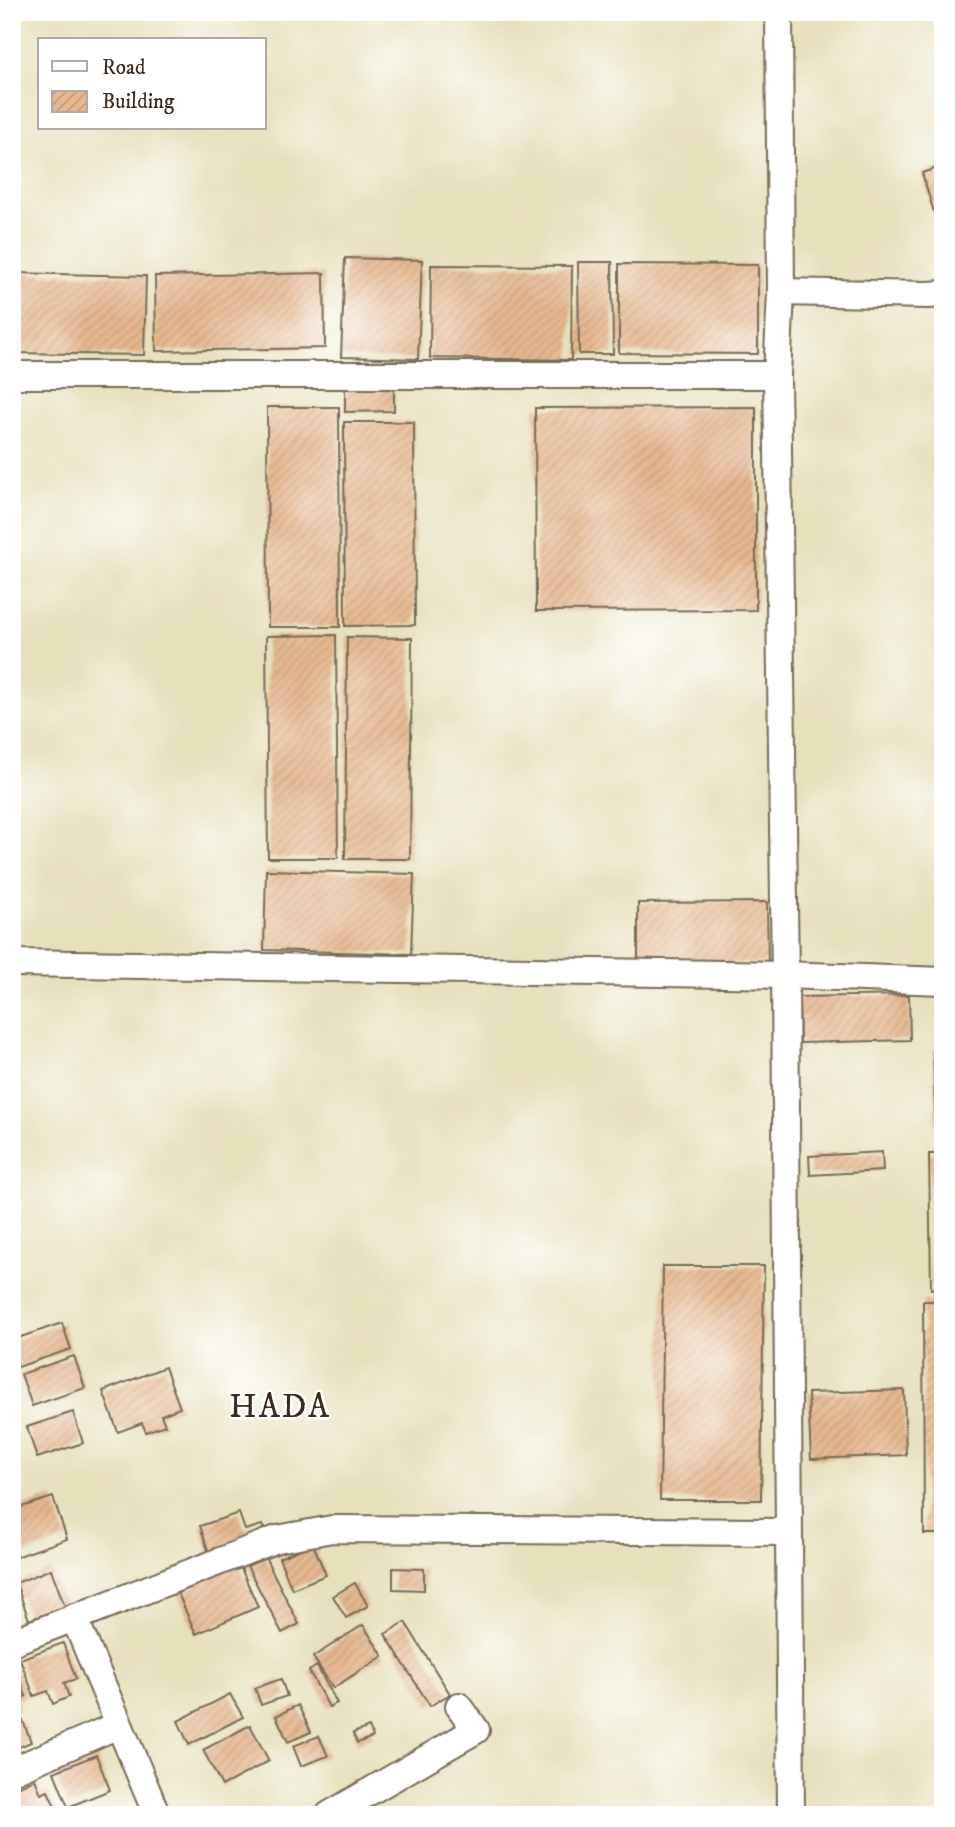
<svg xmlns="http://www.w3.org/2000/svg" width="955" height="1827" font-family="'IM FELL DW Pica',serif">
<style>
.building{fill:url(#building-hatch)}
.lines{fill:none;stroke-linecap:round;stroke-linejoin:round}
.street-casing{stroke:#776a56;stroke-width:30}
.street{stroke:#fff;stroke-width:26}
.labels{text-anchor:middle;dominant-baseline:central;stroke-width:5;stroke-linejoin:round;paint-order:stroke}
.quarter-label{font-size:33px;letter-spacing:2px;fill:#3b2a1e;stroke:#fff}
</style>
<defs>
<pattern id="building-hatch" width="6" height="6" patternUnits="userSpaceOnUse" patternTransform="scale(1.75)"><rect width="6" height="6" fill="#e5b88f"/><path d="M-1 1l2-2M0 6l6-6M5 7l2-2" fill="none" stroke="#c59e7b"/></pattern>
</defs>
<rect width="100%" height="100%" fill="#fff"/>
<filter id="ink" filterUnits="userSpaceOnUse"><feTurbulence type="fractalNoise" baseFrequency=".0143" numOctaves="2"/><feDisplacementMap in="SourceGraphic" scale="14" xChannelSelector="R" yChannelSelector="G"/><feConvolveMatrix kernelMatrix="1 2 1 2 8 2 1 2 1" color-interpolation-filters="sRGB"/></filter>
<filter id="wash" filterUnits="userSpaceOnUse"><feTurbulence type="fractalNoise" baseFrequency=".00686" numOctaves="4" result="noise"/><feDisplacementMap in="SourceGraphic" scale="28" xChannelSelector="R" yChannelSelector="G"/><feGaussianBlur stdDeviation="1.57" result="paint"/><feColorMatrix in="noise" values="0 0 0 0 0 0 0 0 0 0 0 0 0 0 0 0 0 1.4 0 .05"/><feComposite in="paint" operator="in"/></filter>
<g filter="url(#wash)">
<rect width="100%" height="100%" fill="#e7e0bd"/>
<g id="blocks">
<g class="building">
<path d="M943 166V239H942L922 173Z"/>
<path d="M345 258 422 260 418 359 341 357Z"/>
<path d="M578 262H612L613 354H579Z"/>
<path d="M619 264 758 265V354L619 353Z"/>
<path d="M431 265 572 266 571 360 430 358Z"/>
<path d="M12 273 146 276 144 355 12 353Z"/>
<path d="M324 273 325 348 156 351 155 276Z"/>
<path d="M345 388H394V411L345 412Z"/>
<path d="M267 407H339L340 627H268Z"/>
<path d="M756 407V610L536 611 535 408Z"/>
<path d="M344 422H414L415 625 345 626Z"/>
<path d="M336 635 338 858H268L266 636Z"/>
<path d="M347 637 412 638 410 859H345Z"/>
<path d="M266 870 414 874 411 954 264 950Z"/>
<path d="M767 902 768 963 638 964V903Z"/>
<path d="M909 995 910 1040 800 1043 799 997Z"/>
<path d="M933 1050H943V1134L936 1135Z"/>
<path d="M882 1152 883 1171 810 1175 809 1156Z"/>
<path d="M929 1154H943V1288L931 1289Z"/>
<path d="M663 1266H764L761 1500H660Z"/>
<path d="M923 1301H943V1534H924Z"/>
<path d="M62 1323 71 1349 12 1369V1340Z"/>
<path d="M74 1356 85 1388 32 1406 21 1374Z"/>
<path d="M165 1367 180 1408 161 1415 165 1425 146 1432 142 1423 118 1432 103 1391Z"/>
<path d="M904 1390 906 1455 811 1459 808 1393Z"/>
<path d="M73 1412 83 1443 37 1458 27 1427Z"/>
<path d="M53 1497 67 1539 16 1557 12 1545V1510Z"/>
<path d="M239 1513 245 1530 262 1525 267 1538 210 1556 200 1526Z"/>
<path d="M313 1544 326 1575 292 1589 279 1558Z"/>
<path d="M265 1557 299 1624 282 1633 247 1566Z"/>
<path d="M237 1559 258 1607 196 1634 175 1587Z"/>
<path d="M393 1568 424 1569V1590L393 1589Z"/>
<path d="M51 1569 65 1607 29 1620 16 1583Z"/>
<path d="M355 1583 368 1606 346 1618 333 1596Z"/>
<path d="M405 1622 450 1694 430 1706 385 1634Z"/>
<path d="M363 1625 383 1656 333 1688 313 1657Z"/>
<path d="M63 1643 76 1679 64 1683 69 1697 53 1704 48 1691 34 1696 20 1659Z"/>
<path d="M317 1666 337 1703 329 1707 309 1671Z"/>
<path d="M16 1672 26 1696 17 1701 20 1709 12 1712V1674Z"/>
<path d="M281 1679 287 1696 261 1705 255 1688Z"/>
<path d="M230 1694 243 1717 189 1745 178 1721Z"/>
<path d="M298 1705 311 1732 288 1742 276 1716Z"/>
<path d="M23 1721 31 1742 12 1750V1725Z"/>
<path d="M250 1725 269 1761 222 1786 203 1750Z"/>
<path d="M369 1727 373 1737 357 1743 353 1733Z"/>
<path d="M319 1736 328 1756 301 1766 293 1746Z"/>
<path d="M96 1755 110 1790 68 1807 54 1772Z"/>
<path d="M35 1779 41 1794 48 1791 58 1813 53 1815H12V1798L19 1786Z"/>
</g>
</g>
</g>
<g filter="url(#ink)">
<use href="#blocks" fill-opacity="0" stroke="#776a56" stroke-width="2"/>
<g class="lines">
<g class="street-casing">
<g id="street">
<path d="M779 12 781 292 777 375 785 975 791 1815"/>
<path d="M781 292 928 295 943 294"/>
<path d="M12 375H777"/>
<path d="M12 963 785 975 943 981"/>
<path d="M74 1617 157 1815"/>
<path d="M12 1642 277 1539 332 1529 788 1532"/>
<path d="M12 1771 118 1725"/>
<path d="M329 1815 476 1730 459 1706"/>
</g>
</g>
<use href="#street" class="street"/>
</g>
</g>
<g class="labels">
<g class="quarter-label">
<text x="280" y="1407">HADA</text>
</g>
</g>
<rect width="955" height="1827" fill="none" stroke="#fff" stroke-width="42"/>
<rect x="38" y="38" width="228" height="91" fill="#ffffff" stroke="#b1aaa5" stroke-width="2"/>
<rect x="52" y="61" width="35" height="10" fill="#ffffff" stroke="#b1aaa5" stroke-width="2"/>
<text x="102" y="74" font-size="21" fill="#3b2a1e">Road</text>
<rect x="52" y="91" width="35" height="21" fill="url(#building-hatch)" stroke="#b1aaa5" stroke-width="2"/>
<text x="102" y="108" font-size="21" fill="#3b2a1e">Building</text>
</svg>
